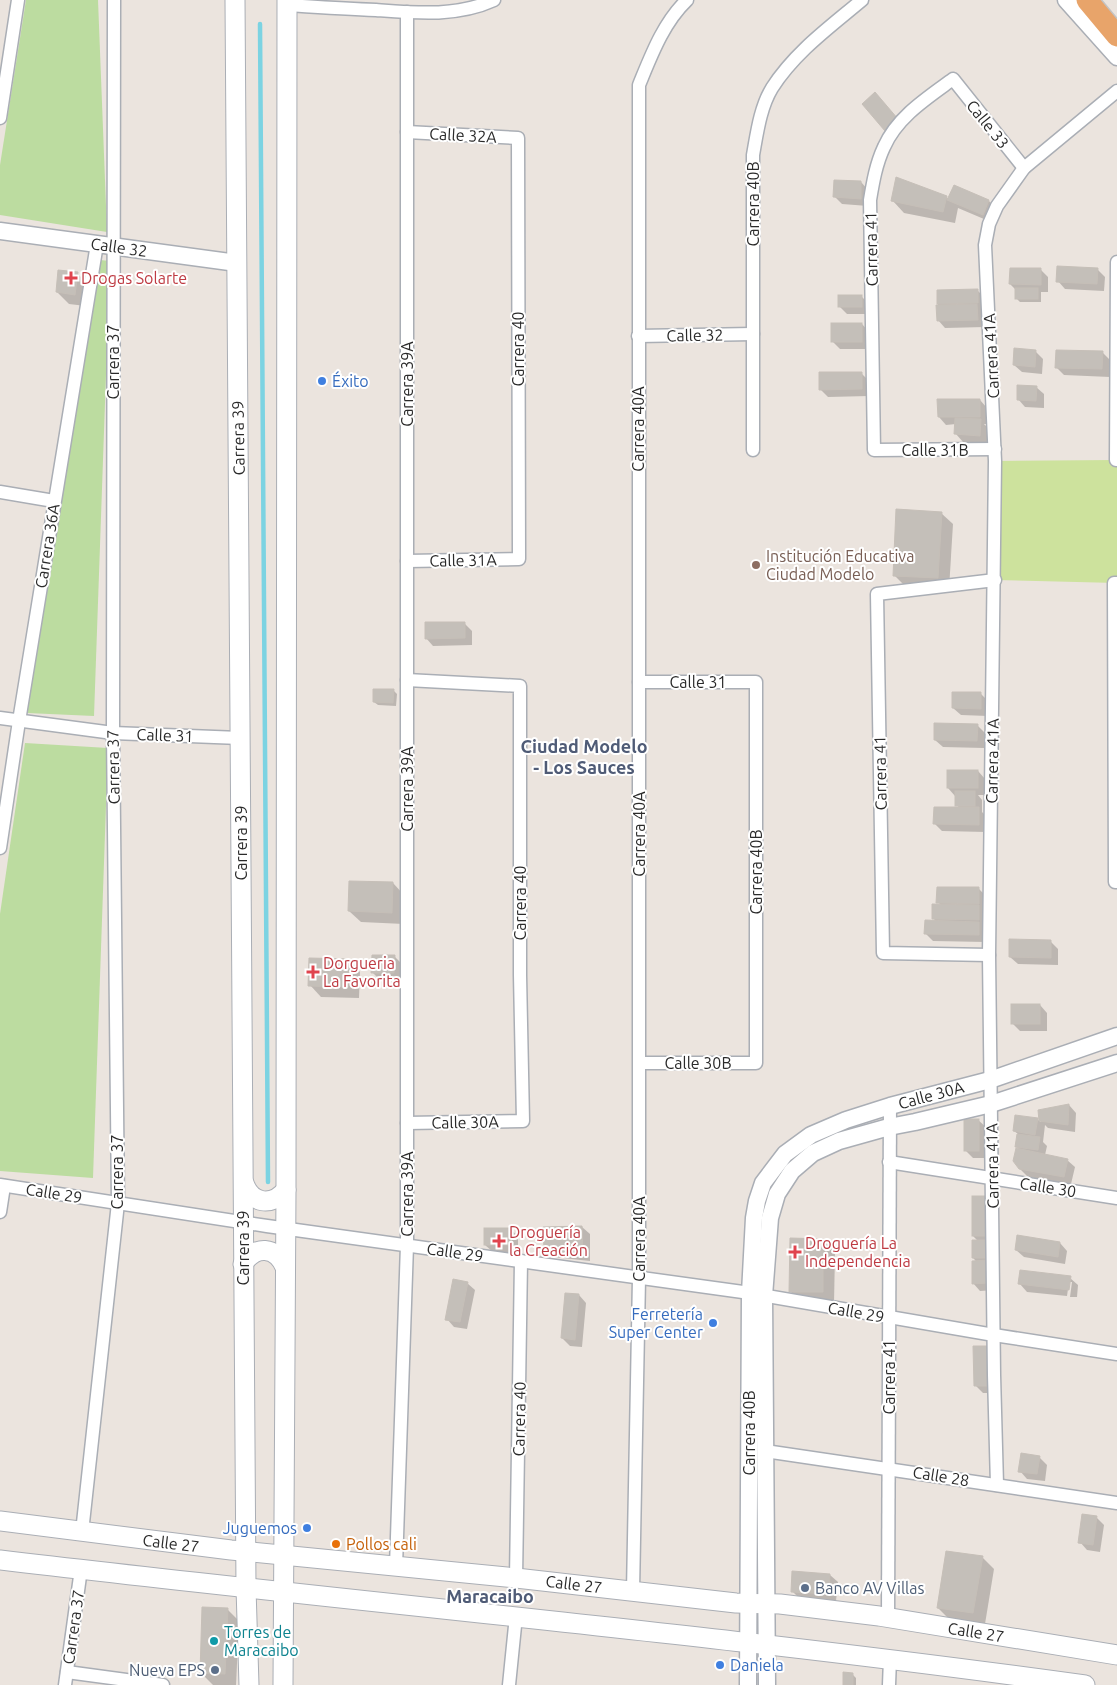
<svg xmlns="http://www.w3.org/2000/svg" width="1117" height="1685" font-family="Ubuntu,sans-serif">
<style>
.green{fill:#bcdca0}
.pitch{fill:#cde29d}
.shadow{fill:#0003}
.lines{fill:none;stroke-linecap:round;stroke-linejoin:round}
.stream{stroke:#7cd3e2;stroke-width:4.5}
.building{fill:#c4bfb9;stroke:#c6bfb8}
.minor-casing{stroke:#aaaeb5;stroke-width:15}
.tertiary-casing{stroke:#aaaeb5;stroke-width:19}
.secondary-casing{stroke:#aaaeb5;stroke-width:21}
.trunk-casing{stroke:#c3c3c3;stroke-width:24}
.minor{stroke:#fff;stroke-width:12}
.tertiary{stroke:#fff;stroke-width:16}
.secondary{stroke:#fff;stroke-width:19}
.trunk{stroke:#e8a46a;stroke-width:21}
.health-dot{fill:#e0444e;stroke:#fff;stroke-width:2}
.shop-dot{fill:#3f7fe0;stroke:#fff;stroke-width:2}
.education-dot{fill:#8d6e63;stroke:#fff;stroke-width:2}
.food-dot{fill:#e8710a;stroke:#fff;stroke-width:2}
.service-dot{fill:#5c6f8a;stroke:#fff;stroke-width:2}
.culture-dot{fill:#0f9aa8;stroke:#fff;stroke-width:2}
.labels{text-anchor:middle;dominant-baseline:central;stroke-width:4;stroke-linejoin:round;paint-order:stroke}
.street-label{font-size:16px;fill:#2a2a2a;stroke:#fff}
.health-label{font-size:16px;fill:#be3a42;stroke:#fff;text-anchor:start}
.shop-label{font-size:16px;fill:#366cbe;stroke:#fff;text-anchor:start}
.education-label{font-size:16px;fill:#785e54;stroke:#fff;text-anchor:start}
.food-label{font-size:16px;fill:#c56008;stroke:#fff;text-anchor:start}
.service-label{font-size:16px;fill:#4e5e75;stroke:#fff;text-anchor:start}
.culture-label{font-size:16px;fill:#0d838f;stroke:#fff;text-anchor:start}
.neighbourhood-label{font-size:18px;font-weight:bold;fill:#4f5b76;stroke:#fff}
</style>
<rect width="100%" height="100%" fill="#ebe4de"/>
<g class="green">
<path d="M26 0H98L107 232 0 215V165Z"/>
<path d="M100 260 110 261 94 716 27 713Z"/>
<path d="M25 743 108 748 93 1178 0 1171V914Z"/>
</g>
<path class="pitch" d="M1117 262V583L995 580V461L1116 460Z"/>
<g class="shadow">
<path d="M861 182 868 190V206L842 204 835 197Z"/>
<path d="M954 186 989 201 996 208 991 222 958 208 955 223 904 213 893 201 946 197 949 199Z"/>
<path d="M1097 269 1105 277 1104 291 1065 289 1058 281Z"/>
<path d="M1041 270 1048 277V292H1041V302H1020L1017 299 1016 290 1010 284Z"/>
<path d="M77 273 89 285 86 306 69 304 57 292Z"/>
<path d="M977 290 985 298V327L945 328 938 320V291Z"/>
<path d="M861 296 869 304V314H847L840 307Z"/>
<path d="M862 324 869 332V349H840L832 341Z"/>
<path d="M1035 351 1043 359 1042 374 1022 372 1014 365Z"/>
<path d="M1102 352 1110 360V377L1064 375 1056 367Z"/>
<path d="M861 373 869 381V396L828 397 820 389Z"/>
<path d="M1036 387 1044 394V408L1025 407 1018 399Z"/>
<path d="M980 400 987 408V424H984L988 428 987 443 963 442 956 434V424L946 425 939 417Z"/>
<path d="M941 513 953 524 949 589 906 587 894 575Z"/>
<path d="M464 623 472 631V645L433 646 426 638Z"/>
<path d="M393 690 397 694 396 706 378 705 374 702Z"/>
<path d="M980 693 988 701V716L961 715 953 708Z"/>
<path d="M977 725 985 733 984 748 943 747 935 740Z"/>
<path d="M978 771 985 779V795H978L982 800V812L986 816V832L942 831 935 824 960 809 957 805 955 796 948 788Z"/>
<path d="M393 883 404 895V924L361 922 349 911Z"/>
<path d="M979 889 986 896V911H983L986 914V927H983L986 930V942L933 941 925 933 936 921 933 918 941 905 938 902Z"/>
<path d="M1051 942 1058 949V965L1018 964 1010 957Z"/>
<path d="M394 956 402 964 401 980H380L372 972Z"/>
<path d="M349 960 360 972 359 998 321 997 310 985Z"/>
<path d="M1040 1005 1047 1013V1031H1020L1012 1023Z"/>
<path d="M1069 1105 1076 1113 1075 1132 1048 1128 1045 1125 1043 1142 1047 1146 1045 1155 1067 1160 1075 1167 1071 1184 1028 1177 1020 1169V1150L1016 1146 1018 1134 1014 1131 1037 1119 1041 1122 1040 1111Z"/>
<path d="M978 1120 986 1127V1158H973L965 1150Z"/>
<path d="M989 1197 995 1290 980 1291 973 1283 977 1262 973 1258 979 1242 973 1236Z"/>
<path d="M582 1227 590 1234V1261L553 1257 545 1249Z"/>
<path d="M510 1229 518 1236V1252H493L485 1245Z"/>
<path d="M823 1240 835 1252 834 1304 802 1303 790 1291Z"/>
<path d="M1060 1243 1067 1251 1065 1264 1024 1257 1016 1250Z"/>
<path d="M1070 1278 1078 1285 1077 1297H1070L1072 1282H1069L1067 1296 1027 1292 1020 1284Z"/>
<path d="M467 1283 475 1290 467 1329 454 1327 447 1319Z"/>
<path d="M579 1295 586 1303 582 1347 570 1346 562 1338Z"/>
<path d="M975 1348 997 1393H983L975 1385Z"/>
<path d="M1039 1457 1047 1465 1045 1481 1027 1479 1020 1471Z"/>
<path d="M1096 1517 1104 1525 1100 1552 1087 1550 1080 1542Z"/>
<path d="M982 1557 994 1569 985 1624 950 1620 938 1608Z"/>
<path d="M830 1575 838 1582 836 1601 800 1599 792 1591Z"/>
<path d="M227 1609 239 1621 236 1685H213L201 1673Z"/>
<path d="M853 1675 856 1678V1685H844Z"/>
</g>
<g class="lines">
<path class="stream" d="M260 24 268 1182"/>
</g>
<g class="building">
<path d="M875 92 898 119 885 131 862 104Z"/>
<path d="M896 177 947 196 943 212 891 201Z"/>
<path d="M834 180 861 181V199L833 197Z"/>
<path d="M954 185 989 200 983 215 947 200Z"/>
<path d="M1057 266 1098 268 1097 284 1056 282Z"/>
<path d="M1010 268H1041V285L1009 284Z"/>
<path d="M58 270 78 272 75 295 56 292Z"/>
<rect x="1015" y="288" width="23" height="11"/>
<path d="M978 289V303L937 304V290Z"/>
<rect x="838" y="295" width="24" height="12"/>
<path d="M977 304 978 320 937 321 936 305Z"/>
<rect x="831" y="323" width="31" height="19"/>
<path d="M1014 348 1036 350 1035 367 1013 365Z"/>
<path d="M1056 350 1103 351 1102 369 1055 368Z"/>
<path d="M819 372H862V389L819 390Z"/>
<path d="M1017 385 1037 386 1036 401 1017 400Z"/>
<path d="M937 399H980V417H938Z"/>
<path d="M955 418 981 419 980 436 954 434Z"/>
<path d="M896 509 942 512 938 578 893 576Z"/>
<path d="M425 622H465V638L425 639Z"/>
<path d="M373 689H394L393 703 373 702Z"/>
<path d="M952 692H981V709L952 708Z"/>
<path d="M934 723 978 724 977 741 934 740Z"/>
<rect x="947" y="770" width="31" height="18"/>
<rect x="955" y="791" width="20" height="15"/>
<path d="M934 807H979V825L933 824Z"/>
<path d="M349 881 393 882 392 913 348 911Z"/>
<path d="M937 887H979V904L936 903Z"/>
<path d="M932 904 979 905V920L932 919Z"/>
<path d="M925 920 979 922V935L924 934Z"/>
<path d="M1009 939 1051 940V958L1009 957Z"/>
<path d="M372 955H395L394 973H371Z"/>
<path d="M309 958 349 959 348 987 308 986Z"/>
<rect x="1011" y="1004" width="29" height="20"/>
<path d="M1069 1104 1068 1125 1039 1121 1038 1110Z"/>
<path d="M1015 1115 1038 1118 1035 1135 1013 1131Z"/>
<rect x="964" y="1119" width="15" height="32"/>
<path d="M1017 1134 1040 1137 1038 1150 1015 1147Z"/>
<path d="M1016 1148 1068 1159 1064 1177 1019 1169 1013 1161Z"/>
<rect x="972" y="1196" width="18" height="40"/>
<path d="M582 1226 583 1255 544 1250 543 1227Z"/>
<rect x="484" y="1228" width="27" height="17"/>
<path d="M1017 1235 1060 1242 1058 1257 1015 1250Z"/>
<path d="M790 1238 823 1239V1292H789Z"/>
<path d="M972 1240H990L989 1258H972Z"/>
<path d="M988 1260V1283L972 1284V1261Z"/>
<path d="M1020 1270 1071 1276 1069 1290 1018 1284Z"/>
<path d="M453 1279 468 1282 460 1322 445 1320Z"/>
<path d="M565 1293 579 1294 575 1340 561 1338Z"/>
<path d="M973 1346H990V1386H974Z"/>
<path d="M1021 1453 1040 1456 1037 1474 1018 1472Z"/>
<path d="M1082 1514 1097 1516 1093 1545 1078 1543Z"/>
<path d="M946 1551 983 1556 973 1613 937 1608Z"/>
<path d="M792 1571 830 1574 829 1594 791 1592Z"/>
<path d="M202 1607 228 1608 225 1674 200 1673Z"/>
<path d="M843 1672 853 1673V1685H843Z"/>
</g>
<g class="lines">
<g class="minor-casing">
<g id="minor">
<path d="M287 5C317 7 346 9 376 10 416 13 457 17 494 0"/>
<path d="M0 118 18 0"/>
<path d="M407 132 518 138 519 559 407 561"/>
<path d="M638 336 753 334"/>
<path d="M995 449 874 450 870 200C873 182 876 164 884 147 897 117 927 98 953 79L1024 168"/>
<path d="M753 450V155C757 133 760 108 772 88 795 52 830 27 862 0"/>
<path d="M1116 460 1117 262"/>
<path d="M0 492 54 501"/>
<path d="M1117 583H1114L1115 882H1117"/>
<path d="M407 680 520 686V975L523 1121 407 1123"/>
<path d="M639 682H756V1063H640"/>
<path d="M0 718 113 733 240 738"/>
<path d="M0 848 19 721 97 244"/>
<path d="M989 955 883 953 877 594 995 580"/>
<path d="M889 1162 1117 1198"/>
<path d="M0 1185 267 1226 750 1293 994 1335 1117 1354"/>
<path d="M0 1212 4 1186"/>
<path d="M765 1451 1117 1503"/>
<path d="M997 1485 994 1375 989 955 995 461 985 245 989 224 997 206 1024 168 1117 91"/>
<path d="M82 1532 118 1203 113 733 114 0"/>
<path d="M396 1566 407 1245V12"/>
<path d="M516 1578 521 1261"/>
<path d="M633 1591 639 1278V85C651 56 663 23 687 0"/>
<path d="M888 1618 890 1106"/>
<path d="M67 1672 163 1685"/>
<path d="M65 1685 81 1569"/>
<path d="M509 1685 516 1616"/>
<path d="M889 1685 890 1659"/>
</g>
</g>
<g class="tertiary-casing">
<g id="tertiary">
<path d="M1066 0 1117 57"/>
<path d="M0 231 237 263"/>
<path d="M748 1685 750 1293 754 1218 757 1201 763 1183 785 1154 811 1135 846 1120 890 1106 990 1080 1117 1036"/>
<path d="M767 1685 764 1296 770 1218 777 1194 792 1171 813 1153 839 1141 889 1127 915 1122 991 1104 1117 1063"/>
</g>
</g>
<g class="secondary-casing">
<g id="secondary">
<path d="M235 0 246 1588 249 1685"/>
<path d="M244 1183C251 1204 272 1207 286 1190"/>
<path d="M243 1264C255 1245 276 1246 285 1267"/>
<path d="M0 1521 231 1550 516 1578 736 1603 780 1604 879 1616 1117 1655"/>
<path d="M0 1560C362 1603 725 1635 1085 1685"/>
<path d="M283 1685 286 1190 287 0"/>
</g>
</g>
<g class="trunk-casing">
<path id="trunk" d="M1087 0 1117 36"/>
</g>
<use href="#minor" class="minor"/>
<use href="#tertiary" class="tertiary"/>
<use href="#secondary" class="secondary"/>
<use href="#trunk" class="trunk"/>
</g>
<g class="health-dot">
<path d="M68.5 270.5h5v5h5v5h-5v5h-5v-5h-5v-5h5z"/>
<path d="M310.5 964.5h5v5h5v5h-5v5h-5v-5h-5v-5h5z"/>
<path d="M496.5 1233.5h5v5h5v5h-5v5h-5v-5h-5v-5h5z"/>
<path d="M792.5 1244.5h5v5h5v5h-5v5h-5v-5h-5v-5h5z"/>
</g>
<g class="shop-dot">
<circle cx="322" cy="381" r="5"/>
<circle cx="713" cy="1323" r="5"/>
<circle cx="307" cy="1528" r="5"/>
<circle cx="720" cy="1665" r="5"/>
</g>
<circle class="education-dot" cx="756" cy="565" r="5"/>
<circle class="food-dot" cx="336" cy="1544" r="5"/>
<g class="service-dot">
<circle cx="805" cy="1588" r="5"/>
<circle cx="215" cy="1670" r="5"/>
</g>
<circle class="culture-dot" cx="214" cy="1641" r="5"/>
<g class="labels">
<g class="street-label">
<text transform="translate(988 124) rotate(51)">Calle 33</text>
<text transform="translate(463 135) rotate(3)">Calle 32A</text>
<text transform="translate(753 204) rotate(-90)">Carrera 40B</text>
<text transform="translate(119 247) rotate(8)">Calle 32</text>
<text transform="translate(871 249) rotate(-91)">Carrera 41</text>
<text transform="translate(695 335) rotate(-1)">Calle 32</text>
<text transform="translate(518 349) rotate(-90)">Carrera 40</text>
<text transform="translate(991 356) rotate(-93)">Carrera 41A</text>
<text transform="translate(113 362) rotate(-90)">Carrera 37</text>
<text transform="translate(407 384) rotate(-90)">Carrera 39A</text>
<text transform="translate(638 429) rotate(-90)">Carrera 40A</text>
<text transform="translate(238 438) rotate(-91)">Carrera 39</text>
<text x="935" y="450">Calle 31B</text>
<text transform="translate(47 546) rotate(-81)">Carrera 36A</text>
<text transform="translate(463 560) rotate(-1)">Calle 31A</text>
<text x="698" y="682">Calle 31</text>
<text transform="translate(165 735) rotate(2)">Calle 31</text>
<text transform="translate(992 761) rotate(-89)">Carrera 41A</text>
<text transform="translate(113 767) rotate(-91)">Carrera 37</text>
<text transform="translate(880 773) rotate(-91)">Carrera 41</text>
<text transform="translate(407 789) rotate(-90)">Carrera 39A</text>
<text transform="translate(639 834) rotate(-90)">Carrera 40A</text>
<text transform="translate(241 843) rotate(-90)">Carrera 39</text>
<text transform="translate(756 872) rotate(-90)">Carrera 40B</text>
<text transform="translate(520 903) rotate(-90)">Carrera 40</text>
<text x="698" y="1063">Calle 30B</text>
<text transform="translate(931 1095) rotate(-15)">Calle 30A</text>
<text transform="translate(465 1122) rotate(-1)">Calle 30A</text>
<text transform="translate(992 1166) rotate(-91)">Carrera 41A</text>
<text transform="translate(117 1172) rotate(-90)">Carrera 37</text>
<text transform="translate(1048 1187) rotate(9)">Calle 30</text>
<text transform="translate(54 1193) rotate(9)">Calle 29</text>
<text transform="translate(407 1194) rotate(-90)">Carrera 39A</text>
<text transform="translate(639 1239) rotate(-90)">Carrera 40A</text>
<text transform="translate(243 1248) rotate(-90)">Carrera 39</text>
<text transform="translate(455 1252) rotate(8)">Calle 29</text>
<text transform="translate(856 1312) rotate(10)">Calle 29</text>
<text transform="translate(889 1377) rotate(-90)">Carrera 41</text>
<text transform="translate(519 1419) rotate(-89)">Carrera 40</text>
<text transform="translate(749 1433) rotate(-90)">Carrera 40B</text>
<text transform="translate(941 1476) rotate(9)">Calle 28</text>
<text transform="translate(171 1543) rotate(7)">Calle 27</text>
<text transform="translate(574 1584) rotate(7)">Calle 27</text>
<text transform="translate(73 1627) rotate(-82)">Carrera 37</text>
<text transform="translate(976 1632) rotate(9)">Calle 27</text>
</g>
<g class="health-label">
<text x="81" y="278">Drogas Solarte</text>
<text x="323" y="963">Dorgueria<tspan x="323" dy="18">La Favorita</tspan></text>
<text x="509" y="1232">Droguería<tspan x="509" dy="18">la Creación</tspan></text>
<text x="805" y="1243">Droguería La<tspan x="805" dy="18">Independencia</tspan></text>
</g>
<g class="shop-label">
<text x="332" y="381">Éxito</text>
<text x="703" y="1314" text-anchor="end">Ferretería<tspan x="703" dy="18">Super Center</tspan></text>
<text x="297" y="1528" text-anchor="end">Juguemos</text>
<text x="730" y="1665">Daniela</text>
</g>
<g class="education-label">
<text x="766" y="556">Institución Educativa<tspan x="766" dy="18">Ciudad Modelo</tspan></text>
</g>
<g class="food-label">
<text x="346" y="1544">Pollos cali</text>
</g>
<g class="service-label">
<text x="815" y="1588">Banco AV Villas</text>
<text x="205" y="1670" text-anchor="end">Nueva EPS</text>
</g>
<g class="culture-label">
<text x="224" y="1632">Torres de<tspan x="224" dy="18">Maracaibo</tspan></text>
</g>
<g class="neighbourhood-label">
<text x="584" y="746">Ciudad Modelo<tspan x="584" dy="21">- Los Sauces</tspan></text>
<text x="490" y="1596">Maracaibo</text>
</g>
</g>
</svg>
